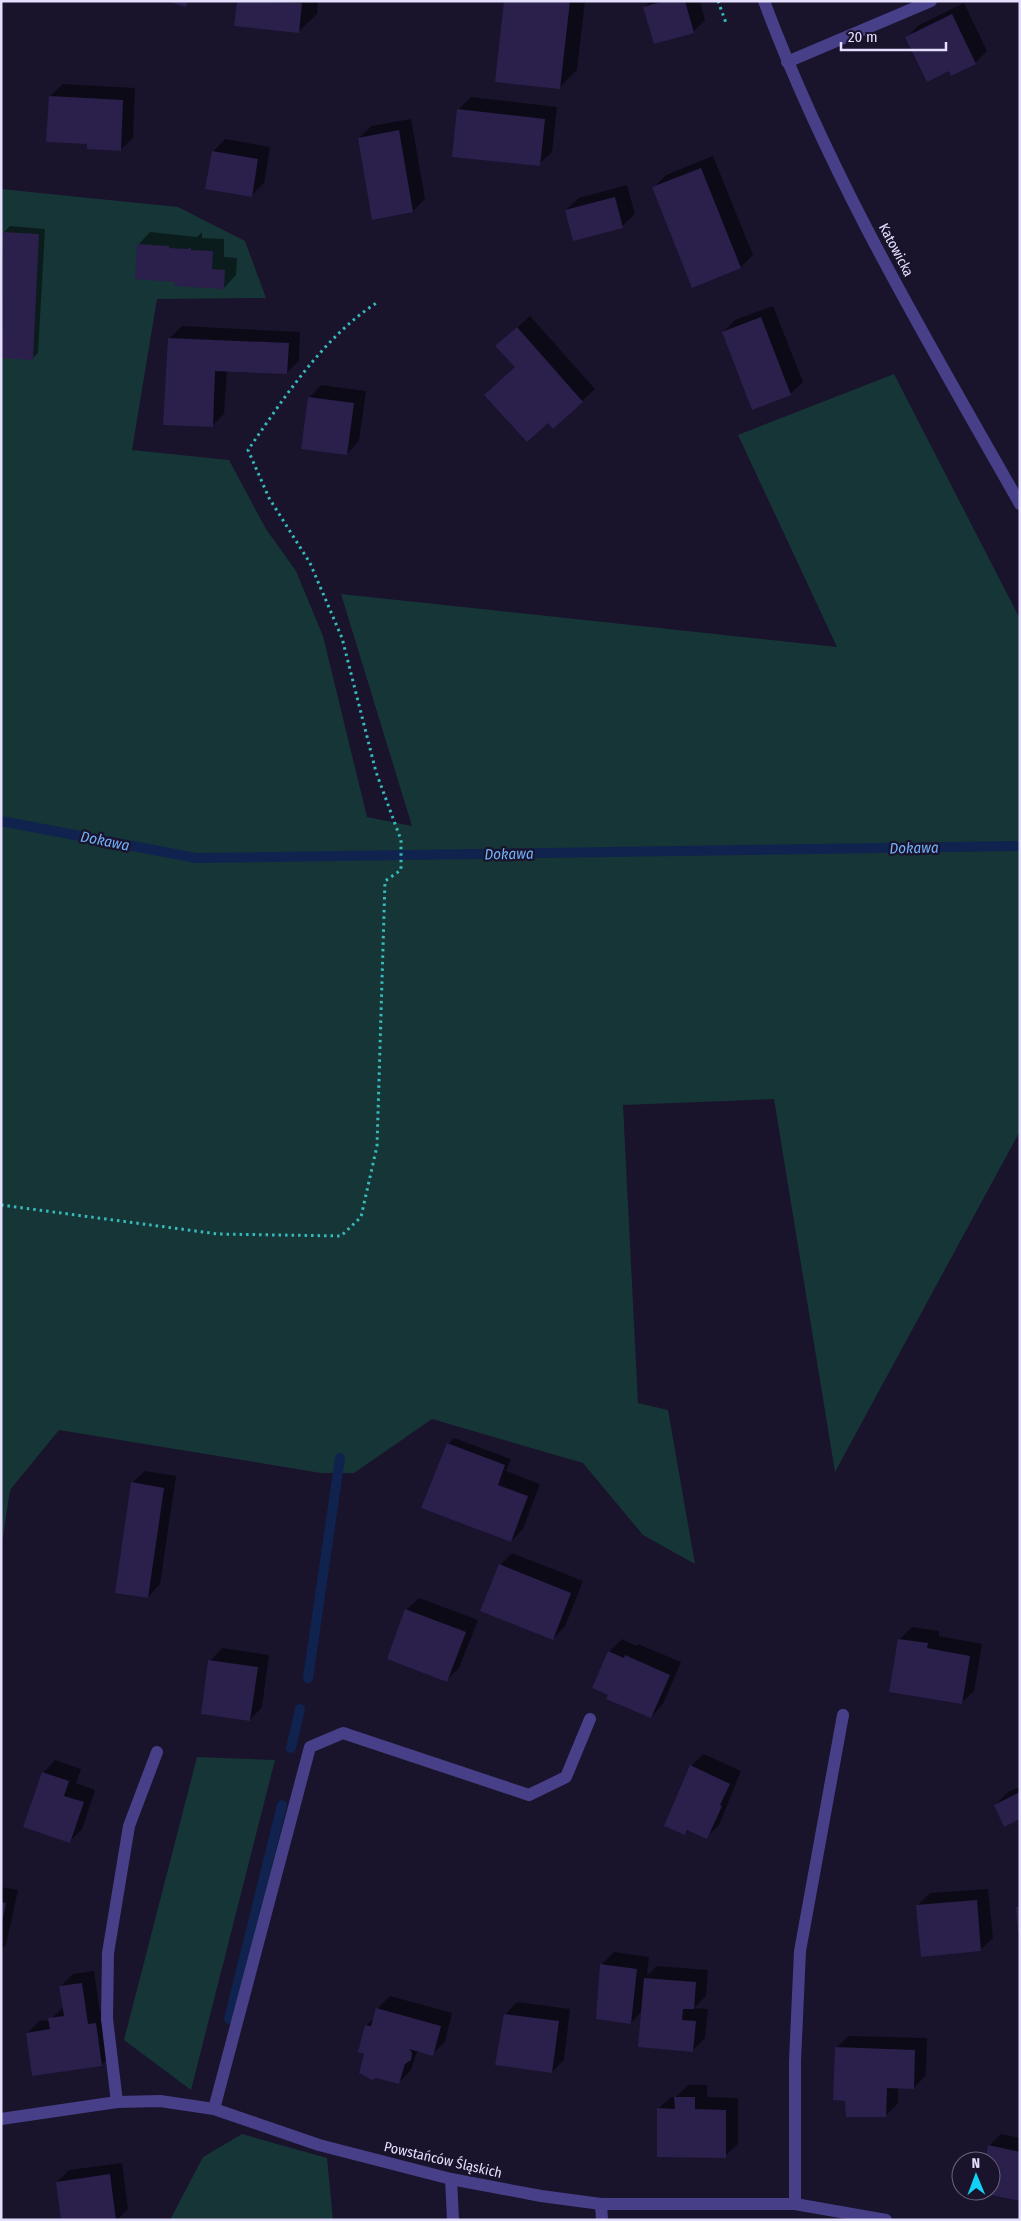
<svg xmlns="http://www.w3.org/2000/svg" width="1021" height="2221" font-family="'Fira Sans Condensed',sans-serif">
<style>
.green{fill:#163536}
.shadow{fill:#0007}
.lines{fill:none;stroke-linecap:round;stroke-linejoin:round}
.stream{stroke:#10234e;stroke-width:10}
.building{fill:#2b1f4c}
.path{stroke:#36babb;stroke-width:3;stroke-dasharray:2.5 4;stroke-linecap:butt}
.service{stroke:#474089;stroke-width:12}
.minor{stroke:#474089;stroke-width:12}
.tertiary{stroke:#474089;stroke-width:12}
.labels{text-anchor:middle;dominant-baseline:central;stroke-width:4.5;stroke-linejoin:round;paint-order:stroke}
.street-label{font-size:14px;fill:#e5dffe;stroke:#19132c}
.water-label{font-size:15px;font-style:italic;fill:#71b2fa;stroke:#19132c}
</style>
<rect width="100%" height="100%" fill="#19132c"/>
<g class="green">
<path d="M1 189 178 207 245 241 266 298 157 299 132 450 229 460 266 529 296 571 323 636 367 817 412 826 341 594 837 647 738 435 894 374 1020 619V1131L835 1472 774 1099 623 1105 638 1403 668 1410 695 1564 643 1535 583 1463 432 1419 354 1473H321L59 1430 10 1490 1 1550Z"/>
<path d="M197 1757 275 1760 191 2090 124 2040Z"/>
<path d="M242 2134 327 2158 333 2220H170L203 2157Z"/>
</g>
<g class="shadow">
<path d="M238 1H318L317 14 298 32Z"/>
<path d="M505 1H585L577 70 559 88Z"/>
<path d="M651 1H700L705 20 693 32 644 7Z"/>
<path d="M964 3 987 51 975 63 950 70 907 37 919 25Z"/>
<path d="M63 84 135 88 133 138 120 150 89 143 50 96Z"/>
<path d="M471 97 557 107 552 152 539 164 458 110Z"/>
<path d="M411 119 425 199 413 211 359 138 371 126Z"/>
<path d="M225 139 270 147 264 183 252 195 213 152Z"/>
<path d="M713 156 753 255 741 267 653 188 666 175Z"/>
<path d="M627 185 635 214 622 226 566 210 579 198Z"/>
<path d="M10 226 45 229 38 353 32 359 1 343V271L4 232Z"/>
<path d="M150 232 197 237 202 232V238L224 239V257L237 258 236 275 224 288 176 280 138 245Z"/>
<path d="M773 306 803 382 790 394 723 332 735 320Z"/>
<path d="M530 316 595 389 582 401 516 366 497 346Z"/>
<path d="M182 326 300 332 299 360 287 373 227 370 224 414 212 426 169 339Z"/>
<path d="M321 385 366 391 359 441 347 454 309 398Z"/>
<path d="M454 1438 511 1459 506 1471 540 1484 523 1529 511 1541 448 1444Z"/>
<path d="M145 1471 176 1476 160 1584 148 1597 132 1483Z"/>
<path d="M512 1553 583 1581 565 1626 553 1639 500 1565Z"/>
<path d="M419 1598 478 1620 459 1668 447 1680 406 1610Z"/>
<path d="M912 1627 939 1631V1636L982 1644 974 1691 961 1703 900 1639Z"/>
<path d="M622 1639 636 1646 638 1644 681 1662 663 1704 651 1717 593 1687 609 1652Z"/>
<path d="M222 1648 269 1655 262 1707 250 1720 210 1661Z"/>
<path d="M704 1754 741 1771 719 1825 706 1837 689 1829 685 1834 691 1766Z"/>
<path d="M55 1760 81 1769 76 1783 95 1790 82 1829 69 1842 43 1773Z"/>
<path d="M1020 1787V1818L995 1805 1008 1792Z"/>
<path d="M1 1887 18 1890 6 1945 1 1950Z"/>
<path d="M988 1889 993 1938 980 1950 918 1905 930 1893Z"/>
<path d="M614 1952 649 1957 647 1976 657 1966 708 1970 706 1996 694 2008 708 2009 705 2038 693 2050 642 2011 631 2023 601 1965Z"/>
<path d="M94 1971 100 2012H108L114 2053 101 2065 27 2033 40 2021 50 2020 64 2006 61 1986 73 1974Z"/>
<path d="M390 1996 452 2013 445 2042 432 2054 419 2051 416 2054 411 2070 399 2082 366 2054 359 2051 367 2025 375 2017 377 2009Z"/>
<path d="M517 2002 570 2009 564 2060 552 2072 505 2015Z"/>
<path d="M849 2036 927 2038 926 2075 914 2088 898 2087V2103L885 2116 846 2099 836 2048Z"/>
<path d="M688 2085H707V2097L738 2098V2144L725 2156 658 2109 671 2097H676Z"/>
<path d="M1001 2134 1020 2138V2199L980 2192 991 2191V2161H986L989 2146Z"/>
<path d="M122 2163 128 2209 117 2220H62L57 2182 69 2170Z"/>
</g>
<g class="lines">
<g class="stream">
<path d="M1 821 196 858 1020 846"/>
<path d="M308 1678 340 1458"/>
<path d="M291 1748 300 1709"/>
<path d="M229 2019 282 1805"/>
</g>
</g>
<g class="building">
<path d="M166 1H188L186 7Z"/>
<path d="M237 1 302 3 299 33 234 26Z"/>
<path d="M504 1H570L560 89 495 82Z"/>
<path d="M664 1H685L694 33 654 44 643 7Z"/>
<path d="M952 14 976 64 951 76 949 71 927 82 905 37Z"/>
<path d="M49 96 123 100 121 151 87 149V144L46 142Z"/>
<path d="M457 109 545 119 540 166 452 157Z"/>
<path d="M399 130 413 212 372 220 358 138Z"/>
<path d="M212 151 258 159 252 197 205 189Z"/>
<path d="M701 168 741 268 692 288 652 187Z"/>
<path d="M615 197 623 228 573 241 565 210Z"/>
<path d="M3 232 39 234 33 360 2 358Z"/>
<path d="M137 244 169 246V248L188 249 191 247V250L213 251 212 269 225 270 224 289 174 286 175 282 135 279Z"/>
<path d="M761 317 791 395 752 410 722 332Z"/>
<path d="M517 327 583 402 553 429 548 423 527 442 484 395 515 367 495 346Z"/>
<path d="M168 338 289 343 287 374 215 371 213 427 163 425Z"/>
<path d="M308 397 354 403 347 455 301 449Z"/>
<path d="M447 1443 505 1465 498 1485 528 1496 511 1542 421 1508Z"/>
<path d="M131 1482 164 1488 148 1598 115 1593Z"/>
<path d="M499 1564 571 1593 553 1640 480 1611Z"/>
<path d="M405 1609 466 1632 447 1682 387 1659Z"/>
<path d="M898 1639 928 1643 927 1648 970 1656 962 1704 889 1692Z"/>
<path d="M608 1651 624 1658 625 1655 670 1675 651 1718 606 1699 608 1695 592 1688Z"/>
<path d="M208 1660 258 1667 250 1721 201 1714Z"/>
<path d="M690 1765 730 1784 720 1805 722 1806 707 1839 687 1830 685 1835 664 1826Z"/>
<path d="M42 1772 69 1781 64 1796 84 1802 70 1843 23 1827Z"/>
<path d="M1020 1792V1819L1004 1827 994 1805Z"/>
<path d="M977 1900 981 1951 921 1957 916 1905Z"/>
<path d="M1 1902 6 1903 2 1922H1Z"/>
<path d="M1016 1907H1020V1933H1018Z"/>
<path d="M600 1964 637 1969 631 2024 596 2019Z"/>
<path d="M644 1978 696 1982 694 2009H683L682 2020 696 2021 693 2052 638 2047Z"/>
<path d="M82 1983 88 2024 96 2023 102 2066 32 2076 26 2033 50 2029 48 2018 64 2016 59 1986Z"/>
<path d="M376 2008 441 2026 433 2056 409 2049 412 2052 411 2060 405 2064 399 2084 376 2078 372 2080 359 2073 364 2054 358 2052 365 2025 371 2026Z"/>
<path d="M504 2014 559 2021 552 2073 495 2065Z"/>
<path d="M835 2047 915 2050 914 2089 887 2088 886 2117H846L845 2101 833 2100Z"/>
<path d="M674 2097H695V2109L726 2110V2158L657 2157V2108L675 2109Z"/>
<path d="M988 2145 1020 2152V2201L976 2192 991 2191V2161H985Z"/>
<path d="M110 2174 116 2220H61L56 2182Z"/>
</g>
<g class="lines">
<g class="path">
<path d="M718 1 726 23"/>
<path d="M1 1205 218 1234 341 1236 361 1217 377 1146 385 881 401 870V840L376 772 342 638 310 563 269 498 248 450C284 398 324 336 378 302"/>
</g>
<g class="service">
<path d="M787 62 931 1"/>
<path d="M117 2102 107 2019 108 1953 129 1826 157 1752"/>
<path d="M214 2109 310 1747 343 1733 529 1795 566 1777 590 1719"/>
<path d="M795 2204V2061L800 1951 843 1715"/>
</g>
<g class="minor">
<path d="M1 2119 117 2102 160 2101 214 2109 319 2145 451 2179 541 2196 601 2204H795L886 2220"/>
<path d="M451 2179 453 2220"/>
<path d="M601 2204 602 2220"/>
</g>
<path class="tertiary" d="M764 1C830 178 927 340 1020 504"/>
</g>
<g class="labels">
<g class="street-label">
<text transform="translate(896 250) rotate(62)">Katowicka</text>
<text transform="translate(443 2160) rotate(13)">Powstańców Śląskich</text>
</g>
<g class="water-label">
<text transform="translate(105 841) rotate(11)">Dokawa</text>
<text transform="translate(914 848) rotate(-1)">Dokawa</text>
<text transform="translate(509 854) rotate(-1)">Dokawa</text>
</g>
</g>
<rect width="1021" height="2221" fill="none" stroke="#e5dffe" stroke-width="5"/>
<g transform="translate(976 2176) rotate(359)"><circle r="24" fill="#19132c" stroke="#6b6580"/>
<path d="M0-4L9 19L0 12L-9 19Z" fill="#13d1f6"/>
<text y="-8" font-size="14" font-weight="bold" text-anchor="middle" fill="#e5dffe">N</text>
</g>
<path d="M841 42v8h105v-8" fill="none" stroke="#e5dffe" stroke-width="2.5"/>
<text x="848" y="42" font-size="15" fill="#e5dffe" stroke="#19132c" stroke-width="4" paint-order="stroke">20 m</text>
</svg>
